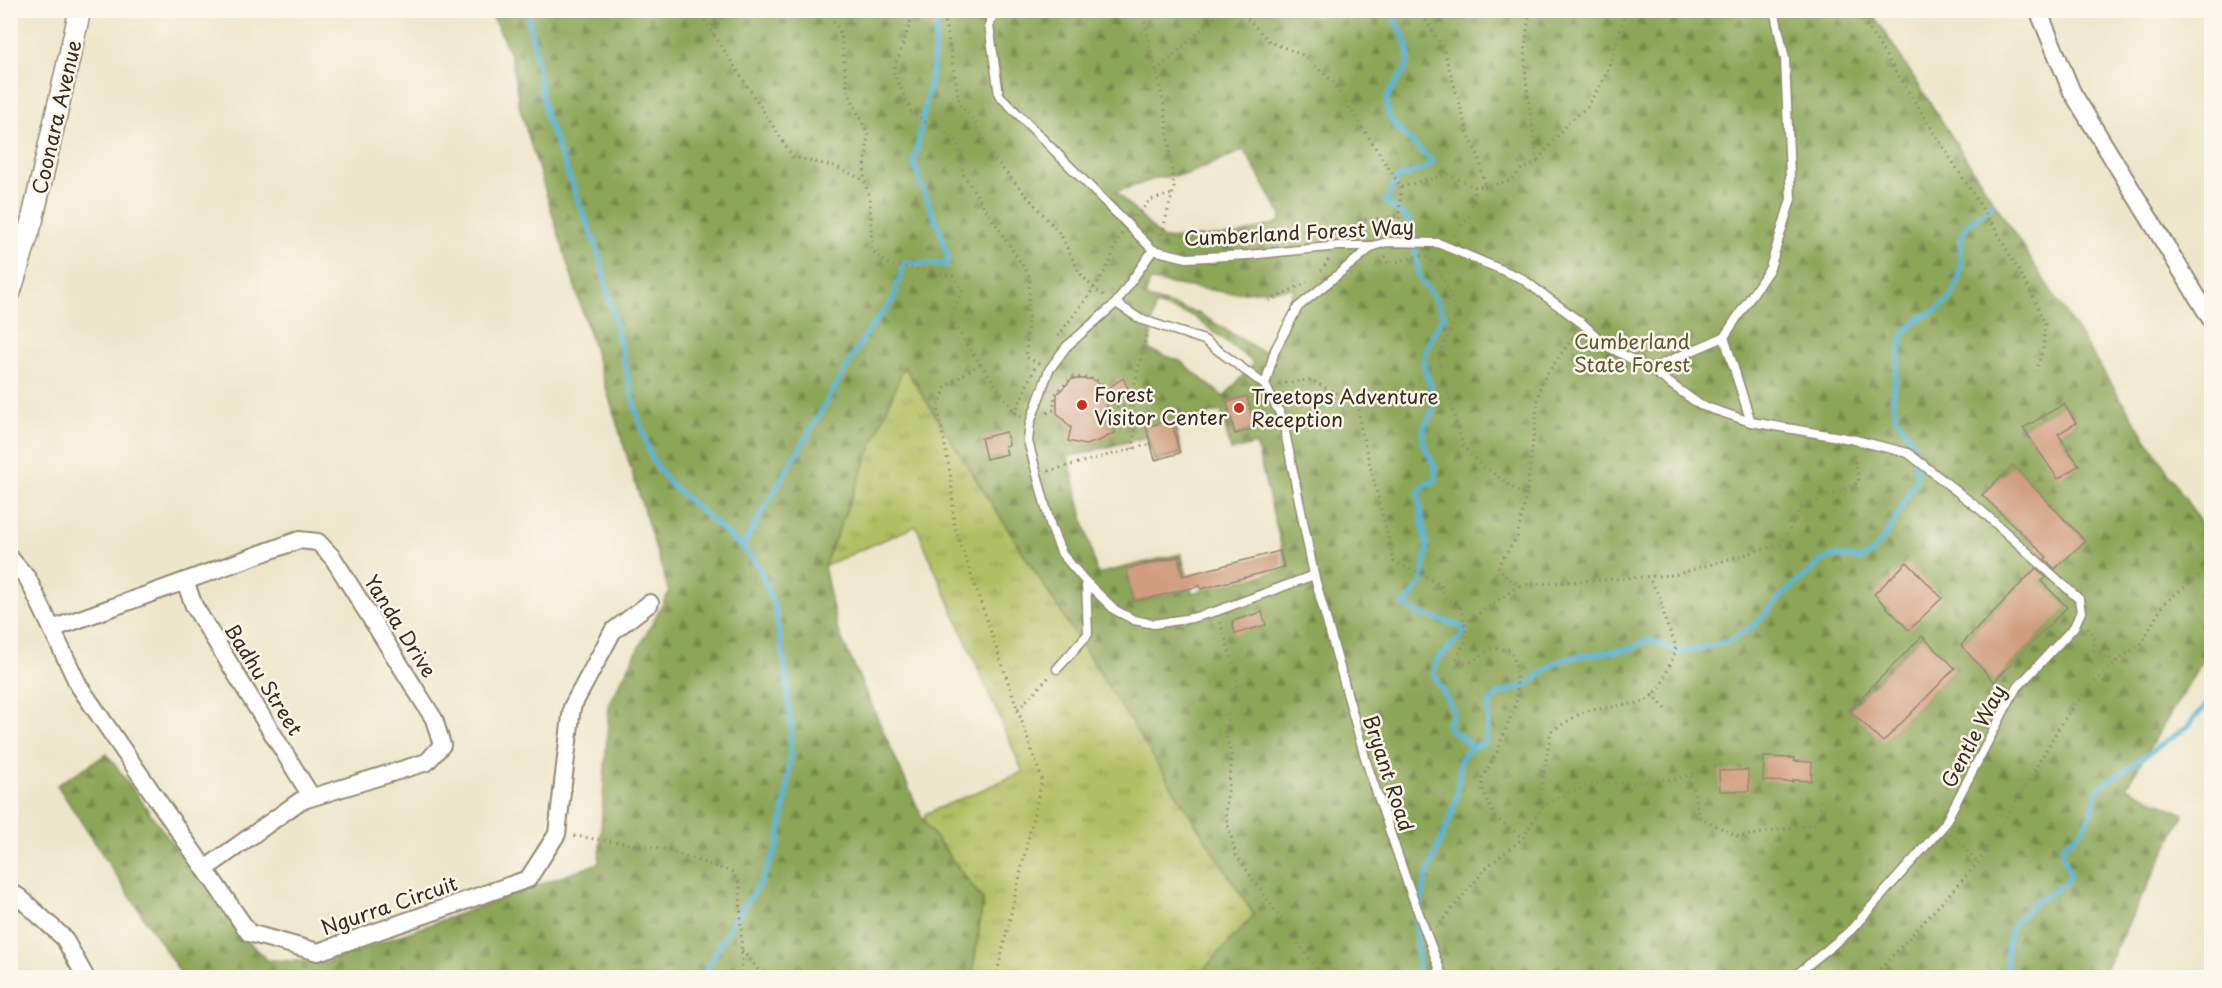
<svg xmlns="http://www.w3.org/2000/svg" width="2222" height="988" font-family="'Playpen Sans',sans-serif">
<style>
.grass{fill:url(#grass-tufts);stroke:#767440;stroke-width:1.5}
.forest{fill:url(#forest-firs);stroke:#64683b;stroke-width:1.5;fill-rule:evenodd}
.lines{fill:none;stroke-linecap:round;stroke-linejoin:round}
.stream{stroke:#5ab5d7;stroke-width:5}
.building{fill:#d09d7f}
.service-casing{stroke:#948874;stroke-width:11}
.minor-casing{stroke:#948874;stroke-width:20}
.tertiary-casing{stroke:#948874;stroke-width:24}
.path{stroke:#948874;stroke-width:3;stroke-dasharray:1.5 4.5;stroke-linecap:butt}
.service{stroke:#fff;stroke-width:8}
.minor{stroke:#fff;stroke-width:16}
.tertiary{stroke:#fff;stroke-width:21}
.poi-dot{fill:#c8321e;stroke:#fbf7ec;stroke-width:2}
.labels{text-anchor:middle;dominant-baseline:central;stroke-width:5;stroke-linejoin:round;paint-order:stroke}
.street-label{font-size:20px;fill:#3b2a1e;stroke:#fbf7ec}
.park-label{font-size:20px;fill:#5e5732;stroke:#fbf7ec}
.poi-label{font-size:20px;fill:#3b2a1e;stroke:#fbf7ec;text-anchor:start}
</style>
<defs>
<pattern id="grass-tufts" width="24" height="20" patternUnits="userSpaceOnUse" patternTransform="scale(1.5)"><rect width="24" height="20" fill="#b0bf62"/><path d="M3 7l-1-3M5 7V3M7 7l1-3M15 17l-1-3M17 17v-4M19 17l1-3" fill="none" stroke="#909b50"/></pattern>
<pattern id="forest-firs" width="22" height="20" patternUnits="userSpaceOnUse" patternTransform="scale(1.5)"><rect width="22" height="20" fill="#8ca658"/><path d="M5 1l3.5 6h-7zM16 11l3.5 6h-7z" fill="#748748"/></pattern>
</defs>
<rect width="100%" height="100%" fill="#fbf7ec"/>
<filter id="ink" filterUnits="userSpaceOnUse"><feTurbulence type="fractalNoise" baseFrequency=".0167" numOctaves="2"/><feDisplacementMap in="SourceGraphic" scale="12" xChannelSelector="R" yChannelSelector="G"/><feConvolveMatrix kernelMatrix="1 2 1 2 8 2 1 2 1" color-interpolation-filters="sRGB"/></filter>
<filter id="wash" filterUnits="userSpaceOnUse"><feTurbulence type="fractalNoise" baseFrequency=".008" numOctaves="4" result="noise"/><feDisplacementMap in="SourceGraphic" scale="24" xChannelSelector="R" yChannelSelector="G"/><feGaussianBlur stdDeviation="1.35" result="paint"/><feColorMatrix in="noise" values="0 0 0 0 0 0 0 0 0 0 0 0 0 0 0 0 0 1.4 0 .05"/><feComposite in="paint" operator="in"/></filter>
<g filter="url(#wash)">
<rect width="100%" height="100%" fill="#eee6ca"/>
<path class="grass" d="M904 366 1254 915 1197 977H972L983 900 925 824V814L1023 772 916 526 824 566Z"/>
<path class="forest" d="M490 11H1871L2211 539V647L2126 787 2184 814 2101 977H1197L1254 915 904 366 824 566 837 628 925 824 983 900 972 977H183L57 785 107 754 232 925 267 960 327 962 599 863 609 703 669 592 520 109 511 56ZM1244 150 1281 215 1280 222 1238 235 1163 239 1116 192 1157 178 1188 174ZM1150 281 1231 293 1295 288 1264 353 1198 313 1145 297ZM1155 305 1193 316 1254 363 1224 397 1180 361 1149 350ZM1072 379 1108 398 1104 420 1115 432 1101 440 1085 445 1057 413V395ZM1247 397 1255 428 1235 434 1227 402ZM2064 404 2076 423 2058 434 2079 465 2058 478 2023 428ZM1221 411 1231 451 1256 444 1287 569 1192 593 1181 554 1097 574 1068 457 1147 437 1154 462 1182 454 1174 423ZM1171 421 1180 453 1155 459 1147 427ZM2013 466 2085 540 2057 567 1982 495ZM1178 557 1186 589 1134 602 1127 569ZM2032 572 2066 607 1995 682 1961 645ZM1921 636 1955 668 1883 742 1849 709Z"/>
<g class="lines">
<g class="stream">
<path d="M527 10 546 117 598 252 636 411 652 460 671 485 742 547 759 568 774 606 785 666 791 728 788 784 778 846 761 882 730 926 702 978"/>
<path d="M1389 10C1397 25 1412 43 1408 62 1404 82 1378 92 1389 115 1398 136 1419 145 1432 163 1422 172 1409 173 1397 178L1386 202 1408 219 1411 227 1420 279 1438 303 1444 316C1438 328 1425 344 1424 358 1422 374 1436 388 1434 407 1432 417 1422 424 1423 437 1424 452 1437 463 1436 480L1424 486 1418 493 1427 548 1422 582 1404 605 1418 613 1462 627 1465 632 1438 659 1433 673 1453 711 1447 727 1468 743 1470 749 1461 758 1457 795 1451 816 1426 877 1416 927 1419 978"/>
<path d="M742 547 868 331 892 302 904 263 947 265 948 258 940 231 919 180 914 162 932 72 938 10"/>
<path d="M1470 749 1484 743 1488 729V713L1491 700 1498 694 1526 686 1556 662 1569 658 1629 649 1649 640 1681 653 1727 642 1754 626 1782 596 1823 560 1833 556 1861 559 1871 554 1888 533 1917 478 1914 444 1895 415 1892 395 1903 334 1919 319 1938 309 1950 299 1957 284 1961 265V241L1965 227 1992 205"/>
<path d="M2008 978C2006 964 2005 934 2015 923 2028 906 2049 893 2067 882L2070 871 2062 855 2064 844C2086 834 2093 810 2098 789L2188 726 2212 698"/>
</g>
</g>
<g id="blocks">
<g class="building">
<path d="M1123 378 1130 392 1108 396 1105 421 1116 432 1101 440 1085 445 1068 441 1071 428 1057 413V394L1072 379H1092L1107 389Z"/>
<path d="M1247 396 1255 428 1235 434 1227 402Z"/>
<path d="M2064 404 2076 423 2058 434 2079 465 2058 479 2023 428Z"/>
<path d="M1171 420 1180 453 1155 460 1146 427Z"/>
<path d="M1006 432 1009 445 1005 446 1007 454 986 459 981 438Z"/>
<path d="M2013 465 2085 541 2055 569 2045 559 2047 557 1982 495Z"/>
<path d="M1280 551 1284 567 1201 589 1200 586 1134 602 1126 569 1178 557 1183 576Z"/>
<path d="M1907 562 1942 598 1909 630 1874 594Z"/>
<path d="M2036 568 2046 577 2041 581 2067 607 1994 682 1961 645Z"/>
<path d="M1262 612 1266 625 1235 634 1232 621Z"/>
<path d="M1922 636 1955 668 1883 742 1849 710Z"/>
<path d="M1764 757 1794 758V761L1812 762 1811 781 1793 780V782L1763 781Z"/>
<path d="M1748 770 1749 791H1720L1719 771Z"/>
</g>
</g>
</g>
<g filter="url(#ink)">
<use href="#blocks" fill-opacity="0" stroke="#948874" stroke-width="1.5"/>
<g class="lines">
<g class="service-casing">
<g id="service">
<path d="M995 10 989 25 999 95 1153 250 1187 258 1248 255 1339 246H1373L1387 242 1438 243 1521 278 1583 324 1605 345 1650 369 1724 337 1770 268 1791 199 1785 59 1774 10"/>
<path d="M1373 246 1298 307 1275 350 1265 385 1282 417 1314 575 1366 761 1407 882 1443 978"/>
<path d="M1153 250 1116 303 1066 347 1049 370 1030 423 1028 441 1051 527 1062 554 1086 582 1115 610 1134 620 1154 624 1192 618 1217 611 1314 575"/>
<path d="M1116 303 1140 319 1204 340 1265 385"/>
<path d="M1724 337 1751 422"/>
<path d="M1650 369 1700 405 1751 422 1851 439 1908 453 1982 511 2079 599 2081 612 2074 627 2015 690 1944 825 1850 931 1792 978"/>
<path d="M1057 669 1088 634 1086 582"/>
</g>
</g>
<g class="minor-casing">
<g id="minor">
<path d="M2038 10 2072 92 2212 321"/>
<path d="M10 558 28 579 79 686 249 933 318 952 528 879 557 834 572 707 613 631 650 603"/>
<path d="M185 581 194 606 311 796"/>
<path d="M52 629 299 540 318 542 333 558 434 719 442 745 427 762 300 801 205 869"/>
<path d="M10 892 19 897 64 938 86 978"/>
</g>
</g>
<g class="tertiary-casing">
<path id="tertiary" d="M10 292 32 221 80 10"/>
</g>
<g class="path">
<path d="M698 10 793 157 836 167 864 180"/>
<path d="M828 10 841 35 847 89 868 135 864 180 870 198 872 250 887 264 953 276 962 291 951 316 965 342 1015 413 1021 417"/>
<path d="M915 10 893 71 911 111 927 123 952 135 959 146 963 174 1030 277 1026 357 1039 364"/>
<path d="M943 10 960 105 974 121 990 154 1061 235 1079 272 1094 289 1107 297"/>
<path d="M1142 10 1165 109 1174 188 1160 240"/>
<path d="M1239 10 1270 42 1303 55 1333 82 1401 187 1399 216 1402 232"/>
<path d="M1419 10 1443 48 1469 136 1480 159 1484 186 1475 187 1471 214 1453 236"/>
<path d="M1857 10 2000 237 2033 297 2045 324 2043 348 2036 371"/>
<path d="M713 35 724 10"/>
<path d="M1156 71 1223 10"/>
<path d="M1538 160 1568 123 1587 107 1607 73 1626 10"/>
<path d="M1484 186 1511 181 1521 170 1537 162C1532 111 1517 61 1531 10"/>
<path d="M1401 187 1448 174 1475 187"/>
<path d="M1136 217 1150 200 1172 194"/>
<path d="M1348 235 1358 221 1399 216"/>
<path d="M1385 256 1388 264C1396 262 1416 256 1421 256 1439 256 1451 300 1457 315L1438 357 1463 446 1479 463 1526 497"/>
<path d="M1321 271 1329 259"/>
<path d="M1269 301 1307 282"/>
<path d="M1576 333 1540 384 1526 497 1517 537 1498 566 1507 578 1520 585 1674 575 1781 544 1803 506 1832 495 1859 482 1853 452"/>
<path d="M1058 336C1075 313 1093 292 1107 267 1114 255 1114 244 1123 233"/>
<path d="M980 364 946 386 938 409 951 478 954 525 1042 780 996 978"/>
<path d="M1279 384 1311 380 1359 406 1360 425 1394 562 1418 572 1441 585 1446 598 1461 608 1467 639 1456 659 1463 664 1471 662 1492 648 1510 650 1515 662 1518 698 1498 750 1482 779 1483 791 1495 817 1523 838"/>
<path d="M1015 413 1036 365"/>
<path d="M1047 413 1054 410 1055 394 1072 377C1105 378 1102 382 1115 408L1132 406"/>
<path d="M1135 425H1151"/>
<path d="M1133 449 1135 425 1131 399 1147 333"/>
<path d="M1048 471 1151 444"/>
<path d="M1220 622 1237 676V696L1228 715 1226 735 1232 758 1225 813 1236 855 1323 978"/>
<path d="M1464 624 1520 585"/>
<path d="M2088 627 2094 638V650L2116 662"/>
<path d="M1652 695 1669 712"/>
<path d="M1018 709 1050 676"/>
<path d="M1691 776 1699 817 1739 837 1815 824 1823 797"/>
<path d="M1542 807 1539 798 1551 731 1585 711 1645 702 1660 688 1674 655 1676 646 1666 623 1661 599 1648 577"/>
<path d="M1951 833 1978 863"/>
<path d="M574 836 661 848 732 872 740 885 742 978"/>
<path d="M1436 928 1488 866 1523 838 1542 807 1569 792 1600 782 1628 783 1676 779 1721 764"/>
<path d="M742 950 765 978"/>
<path d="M1872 978 1978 863 2023 790 2061 724 2089 687 2116 662 2142 643 2163 604 2212 565"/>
</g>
<use href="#service" class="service"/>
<use href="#minor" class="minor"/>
<use href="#tertiary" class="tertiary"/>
</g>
</g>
<g class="poi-dot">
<circle cx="1082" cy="405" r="6"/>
<circle cx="1239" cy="408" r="6"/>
</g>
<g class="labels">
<g class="street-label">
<text transform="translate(56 117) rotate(-77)">Coonara Avenue</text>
<text transform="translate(1299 232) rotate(-3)">Cumberland Forest Way</text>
<text transform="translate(401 626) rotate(58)">Yanda Drive</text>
<text transform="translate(264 679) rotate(58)">Badhu Street</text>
<text transform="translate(1973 736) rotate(-62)">Gentle Way</text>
<text transform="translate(1389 773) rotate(72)">Bryant Road</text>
<text transform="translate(389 905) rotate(-19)">Ngurra Circuit</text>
</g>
<g class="park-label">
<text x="1632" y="341">Cumberland<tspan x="1632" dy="23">State Forest</tspan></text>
</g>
<g class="poi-label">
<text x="1094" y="394">Forest<tspan x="1094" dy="23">Visitor Center</tspan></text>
<text x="1251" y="396">Treetops Adventure<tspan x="1251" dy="23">Reception</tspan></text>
</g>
</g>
<rect width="2222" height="988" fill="none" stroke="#fbf7ec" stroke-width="36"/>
</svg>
